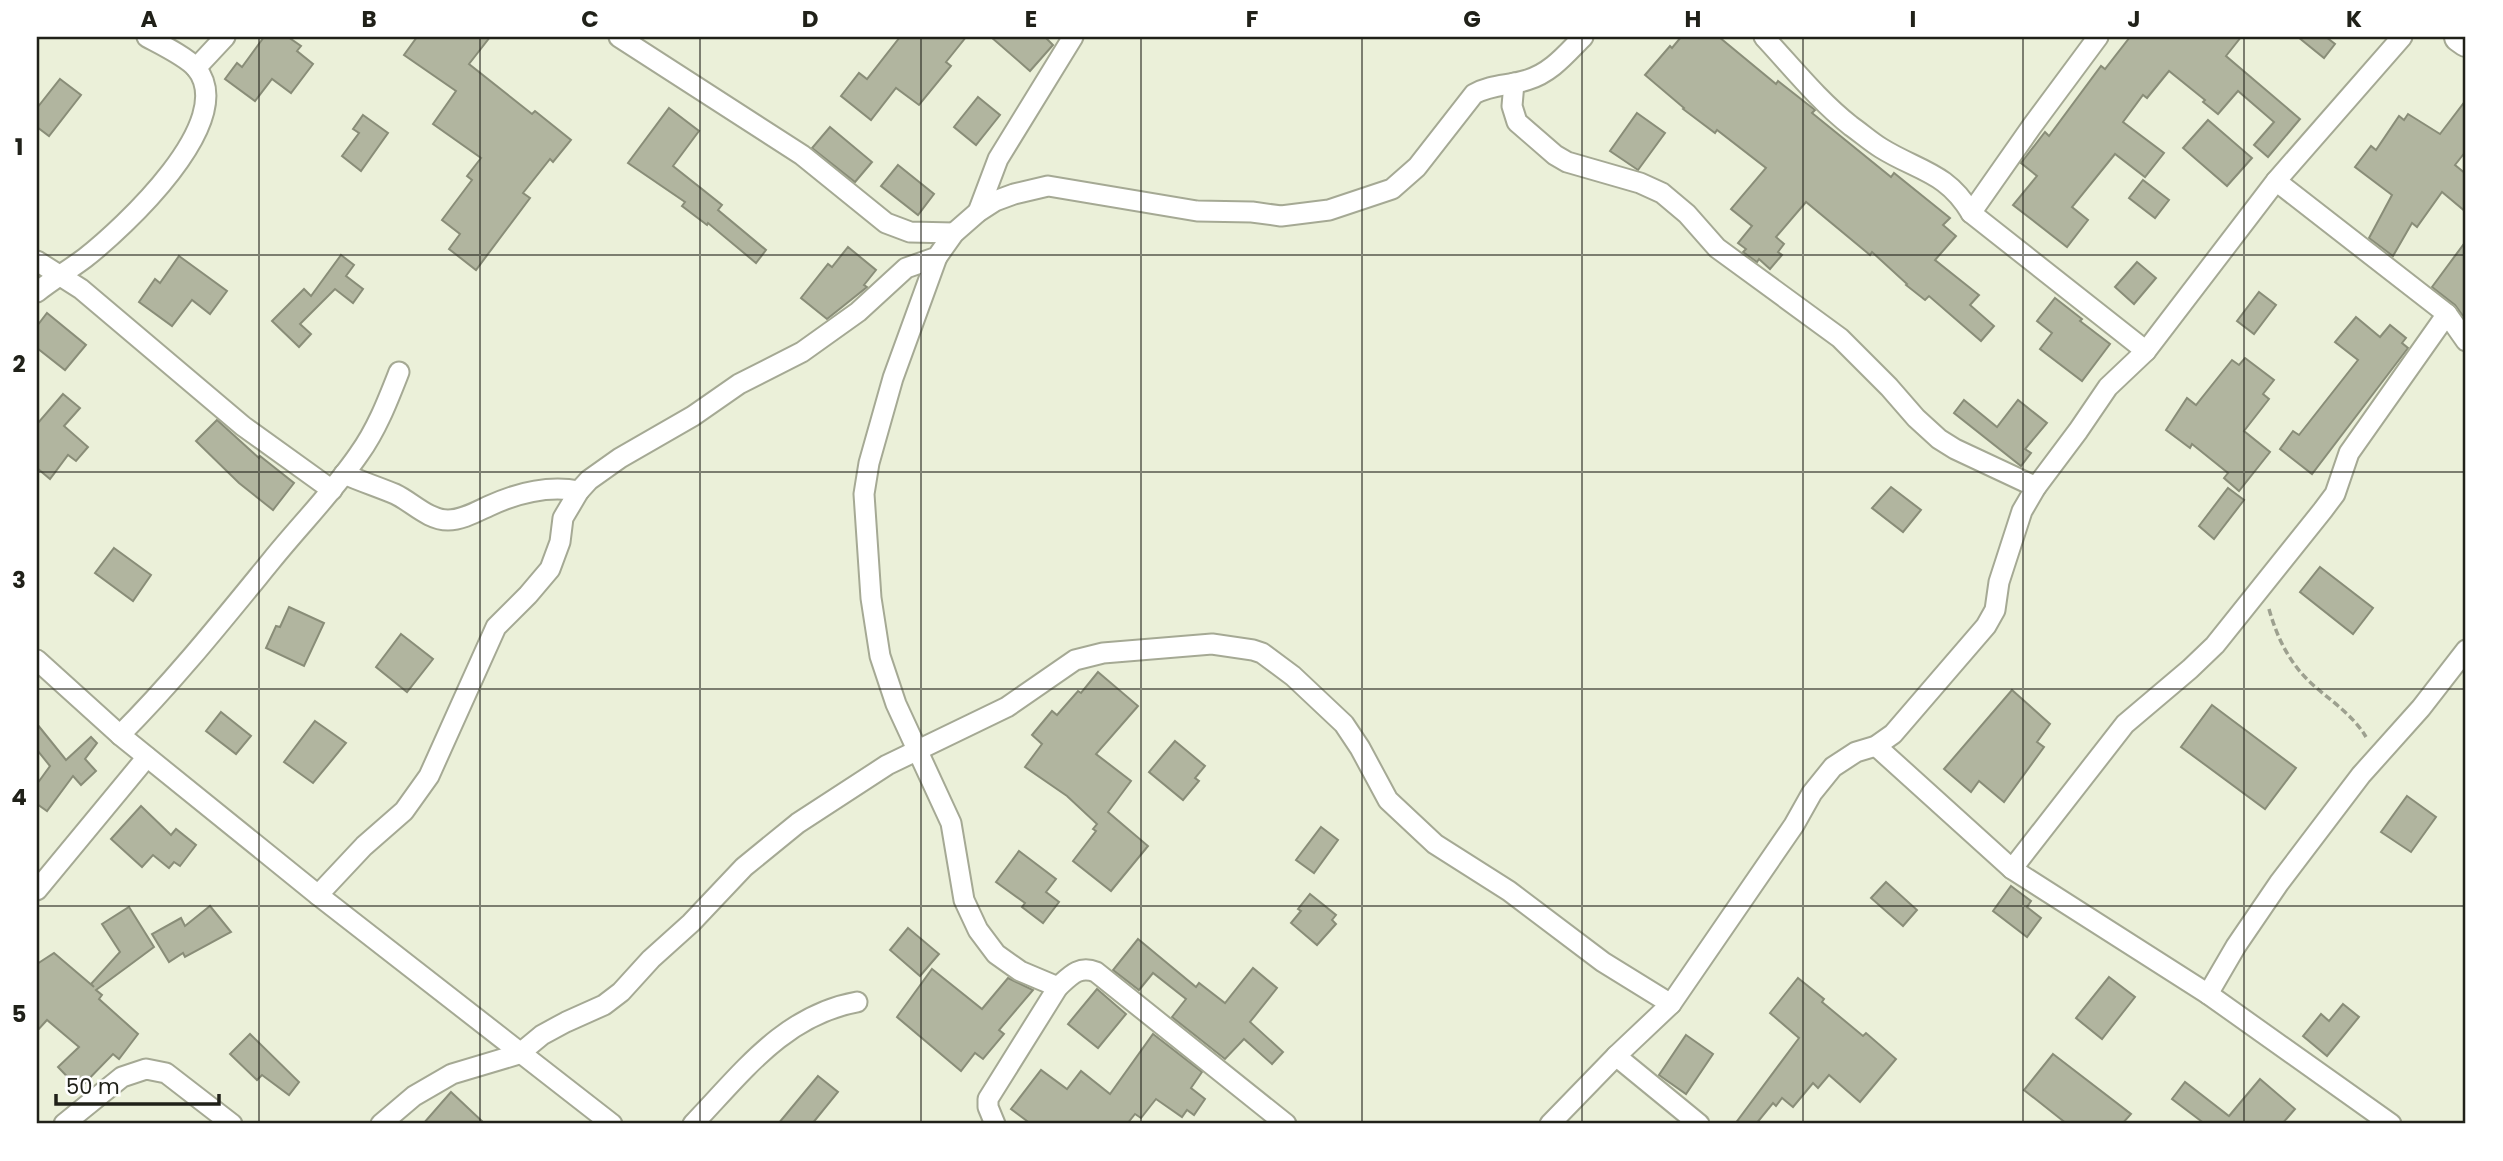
<svg xmlns="http://www.w3.org/2000/svg" width="2503" height="1161" font-family="Poppins,sans-serif">
<style>
.building{fill:#b1b59f;stroke:#898d78;stroke-width:2}
.lines{fill:none;stroke-linecap:round;stroke-linejoin:round}
.street-casing{stroke:#a5a994;stroke-width:23}
.secondary-casing{stroke:#a5a994;stroke-width:32}
.path{stroke:#9da08f;stroke-width:3.5;stroke-dasharray:7 3.5;stroke-linecap:butt}
.street{stroke:#fff;stroke-width:19}
.secondary{stroke:#fff;stroke-width:28}
.grid{fill:none;stroke:#202119;stroke-width:2;stroke-opacity:0.55}
.neatline{fill:none;stroke:#202119;stroke-width:2.5}
.grid-label{font-size:23px;text-anchor:middle;font-weight:bold;fill:#202119}
</style>
<rect width="100%" height="100%" fill="#ebf0d9"/>
<g class="building">
<path d="M264 37H288L301 46 297 51 313 64 291 93 272 79 255 101 225 79 237 63 242 67Z"/>
<path d="M417 37H490L469 64 532 114 535 111 571 140 553 162 550 159 523 193 530 198 476 270 449 249 460 234 442 220 472 180 467 176 481 158 433 124 456 91 404 55Z"/>
<path d="M900 37H966L946 62 951 66 919 105 896 88 871 120 841 96 859 73 867 79Z"/>
<path d="M991 37H1045L1053 45 1030 71Z"/>
<path d="M1681 37H1719L1776 84 1778 81 1815 110 1812 113 1891 177 1894 173 1950 218 1943 225 1956 236 1935 260 1979 295 1970 305 1994 326 1981 341 1929 296 1925 300 1906 285 1907 284 1872 252 1870 255 1806 202 1776 237 1784 244 1778 252 1782 255 1770 269 1759 259 1757 262 1743 252 1746 249 1738 243 1752 226 1731 209 1766 168 1717 130 1715 133 1683 109 1684 108 1645 75 1670 46 1672 48Z"/>
<path d="M2130 37H2241L2226 56 2300 119 2268 157 2254 145 2274 122 2238 91 2218 114 2203 102 2205 100 2169 71 2147 98 2143 95 2123 122 2164 153 2145 177 2115 154 2072 207 2088 220 2067 247 2013 205 2037 176 2021 163 2045 132 2049 136 2101 66 2105 69Z"/>
<path d="M2298 37H2326L2335 44 2324 58Z"/>
<path d="M60 79 81 95 49 136 37 127V108Z"/>
<path d="M978 97 1000 115 976 145 954 127Z"/>
<path d="M2466 100V151L2455 165 2466 174V212L2442 192 2417 227 2412 223 2393 256 2369 238 2392 195 2355 167 2371 146 2376 150 2399 116 2404 120 2408 114 2440 134Z"/>
<path d="M669 108 699 131 673 166 722 205 718 210 766 250 756 263 708 223 707 225 682 206 685 202 628 163Z"/>
<path d="M1637 113 1665 133 1638 170 1610 151Z"/>
<path d="M363 115 388 133 361 171 342 156 359 133 353 129Z"/>
<path d="M2208 120 2252 158 2227 186 2183 148Z"/>
<path d="M830 127 872 162 855 182 812 148Z"/>
<path d="M898 165 934 194 918 215 881 186Z"/>
<path d="M2143 180 2169 200 2155 218 2129 198Z"/>
<path d="M2466 241V320L2455 305 2432 287Z"/>
<path d="M848 247 876 270 864 285 867 287 827 319 801 298 828 264 832 267Z"/>
<path d="M341 255 354 265 346 276 363 289 353 303 335 289 300 324 311 334 299 347 272 321 304 289 311 296Z"/>
<path d="M179 256 227 291 210 314 192 300 172 326 139 302 155 279 160 283Z"/>
<path d="M2137 262 2156 278 2134 304 2115 287Z"/>
<path d="M2259 292 2276 305 2254 334 2237 321Z"/>
<path d="M2055 298 2082 319 2080 321 2110 344 2082 381 2040 349 2052 333 2037 321Z"/>
<path d="M47 313 86 345 65 370 37 348V326Z"/>
<path d="M2356 317 2380 337 2390 325 2406 338 2402 343 2408 348 2312 474 2280 449 2293 431 2299 435 2358 360 2335 342Z"/>
<path d="M2245 358 2274 380 2263 394 2269 399 2244 431 2270 452 2239 491 2224 478 2228 473 2192 444 2190 448 2166 430 2187 398 2196 405 2232 360 2239 365Z"/>
<path d="M63 394 80 408 64 426 88 447 76 461 68 455 50 479 37 468V424Z"/>
<path d="M1964 400 1997 427 2018 400 2047 423 2025 449 2031 453 2021 466 1954 413Z"/>
<path d="M217 420 259 458 260 456 294 483 273 510 239 483 196 441Z"/>
<path d="M1891 487 1921 510 1903 532 1872 508Z"/>
<path d="M2228 488 2244 500 2214 539 2199 526Z"/>
<path d="M114 548 151 575 133 601 95 573Z"/>
<path d="M2320 567 2373 608 2353 634 2300 592Z"/>
<path d="M289 607 324 623 304 666 266 648 276 626 280 627Z"/>
<path d="M401 634 433 659 407 692 376 667Z"/>
<path d="M1098 672 1138 706 1096 754 1131 781 1108 812 1148 846 1111 891 1073 861 1096 831 1093 829 1097 824 1067 796 1025 767 1042 744 1032 735 1052 711 1057 715 1078 691 1081 693Z"/>
<path d="M2012 690 2050 724 2037 742 2044 747 2004 802 1979 781 1971 792 1944 769Z"/>
<path d="M2212 705 2296 768 2265 809 2181 747Z"/>
<path d="M221 712 251 736 236 754 206 731Z"/>
<path d="M315 721 346 743 313 783 284 762Z"/>
<path d="M37 724 66 760 91 737 97 743 85 759 96 771 81 785 73 776 47 811 37 804V784L50 766 37 750Z"/>
<path d="M1175 741 1205 766 1195 778 1199 781 1183 800 1149 772Z"/>
<path d="M2407 796 2436 817 2411 852 2381 832Z"/>
<path d="M141 806 171 835 176 829 196 845 180 866 174 862 169 868 153 855 142 867 111 839Z"/>
<path d="M1321 827 1338 840 1314 873 1296 860Z"/>
<path d="M1019 851 1056 879 1046 892 1059 902 1043 923 1022 907 1025 903 996 882Z"/>
<path d="M1886 882 1917 910 1903 926 1871 898Z"/>
<path d="M2011 886 2031 901 2027 907 2041 918 2027 937 1993 911Z"/>
<path d="M1310 894 1336 915 1332 920 1336 924 1317 945 1291 923 1301 911 1298 909Z"/>
<path d="M210 906 231 932 185 957 183 953 169 962 152 934 181 918 185 926Z"/>
<path d="M129 907 154 947 96 990 102 995 99 999 138 1034 119 1059 113 1054 79 1089 58 1067 79 1047 47 1020 37 1031V964L54 953 94 987 91 984 120 952 102 924Z"/>
<path d="M908 928 939 954 920 976 890 950Z"/>
<path d="M1138 939 1196 987 1199 983 1225 1003 1253 968 1277 988 1250 1022 1283 1052 1272 1064 1244 1039 1225 1059 1172 1017 1186 999 1153 973 1139 990 1113 970Z"/>
<path d="M932 969 982 1009 1008 978 1033 990 999 1030 1004 1034 983 1059 975 1053 961 1071 897 1017Z"/>
<path d="M2109 977 2135 997 2102 1039 2076 1018Z"/>
<path d="M1798 978 1824 999 1822 1002 1863 1036 1866 1033 1896 1059 1860 1102 1829 1075 1818 1088 1813 1083 1793 1107 1782 1098 1776 1106 1773 1103 1756 1124H1735L1799 1038 1770 1013Z"/>
<path d="M1097 989 1126 1014 1098 1048 1068 1024Z"/>
<path d="M2343 1004 2359 1017 2327 1056 2303 1036 2321 1014 2329 1021Z"/>
<path d="M250 1034 299 1082 289 1095 262 1075 257 1080 230 1054Z"/>
<path d="M1153 1034 1202 1072 1191 1088 1205 1099 1194 1115 1187 1110 1182 1117 1156 1099 1141 1118 1135 1114 1127 1124H1031L1011 1109 1041 1070 1067 1089 1081 1071 1110 1094Z"/>
<path d="M1686 1035 1713 1054 1686 1094 1659 1075Z"/>
<path d="M2053 1054 2131 1114 2122 1124H2067L2024 1090Z"/>
<path d="M818 1076 838 1092 812 1124H778Z"/>
<path d="M2260 1079 2295 1109 2282 1124H2205L2172 1099 2185 1082 2229 1116Z"/>
<path d="M451 1092 485 1124H423Z"/>
</g>
<g class="lines">
<g class="street-casing">
<g id="street">
<path d="M619 37 802 155 886 223 910 232 954 233"/>
<path d="M1764 37C1792 67 1818 100 1851 126 1861 133 1871 142 1881 148 1918 171 1947 172 1971 213L2146 351"/>
<path d="M196 68 225 37"/>
<path d="M1514 83 1512 106 1517 122 1555 155 1567 162 1640 183 1662 193 1687 214 1717 248 1840 338 1889 387 1916 418 1939 439 1955 449 2036 487"/>
<path d="M2276 181 2447 314 2466 341"/>
<path d="M978 212 998 159 1073 37"/>
<path d="M1971 213 2032 126 2098 37"/>
<path d="M937 257 893 378 869 463 864 494 871 598 880 656 896 704 951 823 964 900 978 930 996 954 1020 971 1058 987C1070 976 1079 965 1096 972L1286 1124"/>
<path d="M37 261 81 289 243 426 332 490"/>
<path d="M37 292C52 280 69 270 85 258 122 229 240 121 196 68 187 57 160 44 147 37"/>
<path d="M344 474C360 481 378 487 395 494 412 502 428 520 448 520 462 520 476 512 489 506 517 493 548 485 579 491"/>
<path d="M37 660 120 735 318 895 612 1124"/>
<path d="M120 735C174 681 222 621 271 561 300 525 333 492 359 454 377 429 388 400 399 372"/>
<path d="M1876 746 2012 869 2208 994 2391 1124"/>
<path d="M2012 869 2125 724 2190 669 2215 645 2323 510 2335 494 2349 453 2447 314"/>
<path d="M37 890 147 757"/>
<path d="M318 895 364 846 404 811 429 776 496 627 528 595 550 569 560 542 563 518 579 491 589 480 620 458 693 416 739 384 802 352 858 312 906 268 937 257 954 233 978 212 995 201 1014 194 1048 186 1197 211 1252 212 1281 216 1329 210 1392 189 1417 167 1474 94C1492 84 1508 86 1527 80 1551 73 1566 54 1583 37"/>
<path d="M2208 994 2236 946 2279 883 2361 775 2421 708 2466 650"/>
<path d="M1616 1056 1699 1124"/>
<path d="M64 1124 122 1077 146 1069 166 1073 232 1124"/>
<path d="M381 1124 414 1096 452 1074 519 1054 542 1035 566 1022 604 1005 621 992 651 959 691 923 744 867 798 823 887 765 1007 707 1075 660 1103 653 1212 644 1253 650 1262 653 1293 676 1344 724 1360 748 1388 800 1435 844 1509 891 1603 962 1671 1004"/>
<path d="M693 1124C742 1073 784 1015 857 1002"/>
<path d="M995 1124 988 1107V1099L1058 987"/>
<path d="M1550 1124 1616 1056 1671 1004 1794 825 1812 793 1833 767 1856 752 1876 746 1893 734 1986 626 1995 610 1999 582 2022 511 2036 487 2078 431 2108 387 2146 351 2276 181 2402 37"/>
</g>
</g>
<g class="secondary-casing">
<path id="secondary" d="M2459 37 2466 42"/>
</g>
<path class="path" d="M2269 609C2277 638 2290 664 2312 684 2331 701 2353 715 2366 737"/>
<use href="#street" class="street"/>
<use href="#secondary" class="secondary"/>
</g>
<path class="grid" d="M259 37V1124M480 37V1124M700 37V1124M921 37V1124M1141 37V1124M1362 37V1124M1582 37V1124M1803 37V1124M2023 37V1124M2244 37V1124M37 255H2466M37 472H2466M37 689H2466M37 906H2466"/>
<rect width="2503" height="1161" fill="none" stroke="#ffffff" stroke-width="77"/>
<path d="M56 1094v10h163v-10" fill="none" stroke="#202119" stroke-width="3.5"/>
<text x="66" y="1094" font-size="21" fill="#202119" stroke="#ffffff" stroke-width="5" paint-order="stroke">50 m</text>
<rect x="38" y="38" width="2426" height="1084" class="neatline"/>
<g class="grid-label">
<text x="149" y="27">A</text>
<text x="369" y="27">B</text>
<text x="590" y="27">C</text>
<text x="810" y="27">D</text>
<text x="1031" y="27">E</text>
<text x="1252" y="27">F</text>
<text x="1472" y="27">G</text>
<text x="1693" y="27">H</text>
<text x="1913" y="27">I</text>
<text x="2134" y="27">J</text>
<text x="2354" y="27">K</text>
<text x="19" y="155">1</text>
<text x="19" y="372">2</text>
<text x="19" y="588">3</text>
<text x="19" y="805">4</text>
<text x="19" y="1022">5</text>
</g>
</svg>
